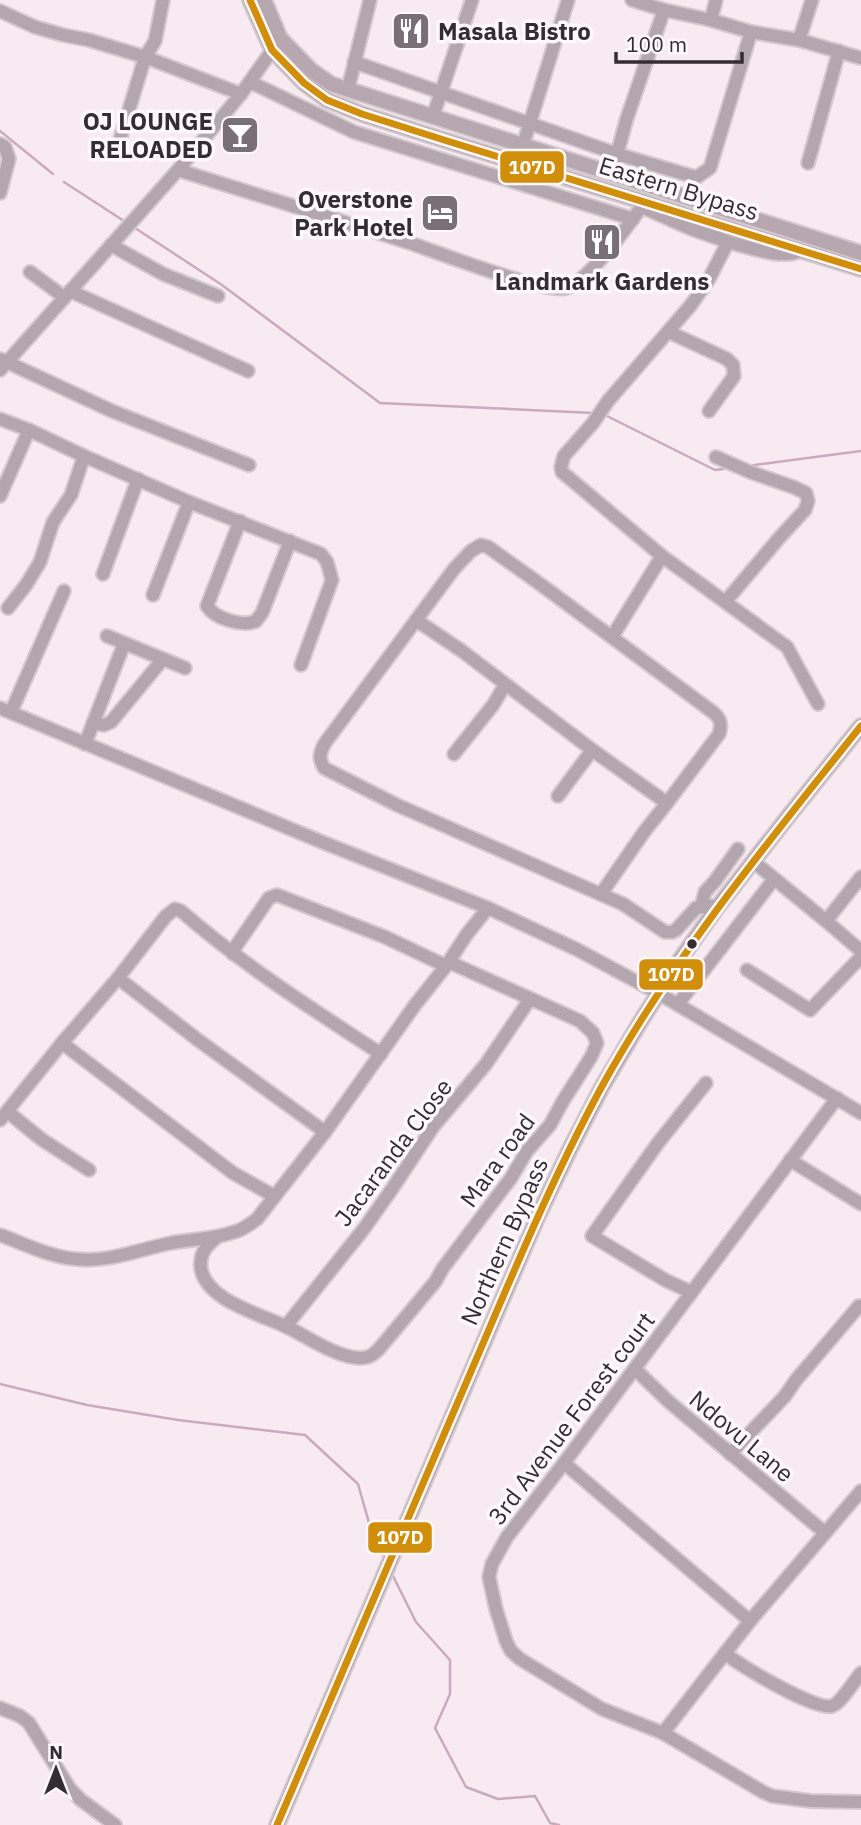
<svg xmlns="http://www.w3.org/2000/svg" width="861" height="1825" font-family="'IBM Plex Sans',sans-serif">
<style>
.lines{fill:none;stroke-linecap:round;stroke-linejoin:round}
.stream{stroke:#cbaabd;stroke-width:2.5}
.minor-casing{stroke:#d3c9cf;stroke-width:16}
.major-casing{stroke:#d3c9cf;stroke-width:18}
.minor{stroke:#b4a6ae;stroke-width:12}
.major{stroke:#b7a8b0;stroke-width:14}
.bus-1-casing{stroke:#fdf8fb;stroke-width:12}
.bus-1{stroke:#d08e0a;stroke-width:7}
.bus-dot{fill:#362d32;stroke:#fdf8fb;stroke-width:2.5}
.labels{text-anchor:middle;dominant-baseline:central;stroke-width:7;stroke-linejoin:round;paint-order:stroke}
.poi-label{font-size:24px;font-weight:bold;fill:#362d32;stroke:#fdf8fb;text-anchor:end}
.street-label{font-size:24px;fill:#362d32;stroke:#fdf8fb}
.line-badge{stroke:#fdf8fb;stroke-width:2.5}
.badge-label{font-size:19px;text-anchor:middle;font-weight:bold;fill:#fff}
</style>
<rect width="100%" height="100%" fill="#f7eaf1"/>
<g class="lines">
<g class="stream">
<path d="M0 131 53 174"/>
<path d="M64 182 124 221"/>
<path d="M135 228 222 285 380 403 593 413"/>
<path d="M603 414 715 470 730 468"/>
<path d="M747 466 861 451"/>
<path d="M0 1384 87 1405 178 1420 305 1435 358 1484 373 1537 385 1560"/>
<path d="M391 1572 416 1622 450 1660V1694L435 1728 466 1787 498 1799 535 1796 550 1823 559 1825"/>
</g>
<g class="minor-casing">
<g id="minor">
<path d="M632 0 664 10 711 20"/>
<path d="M716 0 711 20 751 32"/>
<path d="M664 10 627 118 617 154 688 175 697 177 710 168 751 32 799 40 861 58"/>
<path d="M0 11 35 27 63 35 89 40 145 57 155 41 163 0"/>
<path d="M799 40 812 0"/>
<path d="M354 62 617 154 612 173"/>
<path d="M250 82 354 132 633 219"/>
<path d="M348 89 370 0"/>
<path d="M433 116 472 0"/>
<path d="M0 144 5 147 9 159 0 193"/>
<path d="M523 145 568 0"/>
<path d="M118 146 145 57 241 94"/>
<path d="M808 163 839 51"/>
<path d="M178 170C256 194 335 219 413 244 439 253 545 294 566 288 589 281 630 223 645 202"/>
<path d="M728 242C748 247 785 261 802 250"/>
<path d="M111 245 163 274 218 296"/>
<path d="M30 272 64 297"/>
<path d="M70 291 248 371"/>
<path d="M669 332 727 359 733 365 734 376 709 411"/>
<path d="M0 359 112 411 249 465"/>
<path d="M0 370 178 170 241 94 278 42"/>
<path d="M0 419 29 430 84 456 189 502 321 554 327 562 332 580 301 665"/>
<path d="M716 457 750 472 793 487 806 493 808 501 805 510 780 537 726 601"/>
<path d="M0 496 29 430"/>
<path d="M240 521 207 606C215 619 243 627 256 621L262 613 290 541"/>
<path d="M662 556 787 647 818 704"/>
<path d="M103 574 138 479"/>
<path d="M153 595 189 502"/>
<path d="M8 608 26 585 40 562 53 522 71 495 84 456"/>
<path d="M416 620 462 651 595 752"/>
<path d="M107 636 185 668"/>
<path d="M612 637 662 556 562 472 561 467 564 456 593 423 608 401 691 305 709 279 728 242 689 228 642 207"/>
<path d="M0 708 322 842 488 908 576 949 658 993 861 1113"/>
<path d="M11 712 64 591"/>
<path d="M93 723 104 725 111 722 163 659"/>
<path d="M85 744 124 644"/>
<path d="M454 754 493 705 505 685"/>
<path d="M558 796 590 753 595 752 667 803 719 734C722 725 721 719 714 713L540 584 488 547 481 545 471 551 454 569 325 743C320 752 318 758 324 768L397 805 623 904 665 932H672L676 930 696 908 711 906 716 909"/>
<path d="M754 862 826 921 861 877"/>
<path d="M601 894 644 832 667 803"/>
<path d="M701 907 705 892 715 881 738 849"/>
<path d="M826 921 861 951"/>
<path d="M233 954 236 946 269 898 277 895 385 937 446 966"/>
<path d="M747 970 810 1010 861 957"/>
<path d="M118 978 198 1040 325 1132"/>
<path d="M678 1004 774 879"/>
<path d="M62 1043 233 1173 274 1196"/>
<path d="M837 1098 564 1463 507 1537 492 1564 489 1577 496 1609 506 1641 511 1651 520 1659 602 1709 663 1733 763 1792 772 1796 811 1801 861 1802"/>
<path d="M8 1112 41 1139 89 1170"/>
<path d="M0 1120 62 1043 118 978 166 916 175 909 181 911C243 965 312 1009 381 1054"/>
<path d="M790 1160 861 1204"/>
<path d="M0 1235C25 1244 50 1257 76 1259 108 1263 140 1249 171 1243 192 1239 214 1239 234 1232 243 1230 250 1224 257 1219L325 1132 415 1005 446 966 467 934 488 908"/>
<path d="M217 1237C213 1240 209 1244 206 1248 201 1254 200 1261 201 1269 207 1301 260 1314 287 1327 308 1337 335 1357 360 1358 369 1358 373 1355 379 1349L435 1282 443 1268 511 1178 527 1151 550 1125 563 1101 591 1057 597 1043 593 1033 580 1021 449 962"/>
<path d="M691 1292 665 1280 592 1236 658 1143 706 1083"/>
<path d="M286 1326 363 1230 392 1189 433 1127 486 1064 530 999"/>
<path d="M635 1369 668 1401 824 1532"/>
<path d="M730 1454 785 1396 796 1380 859 1306"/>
<path d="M564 1463 750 1621"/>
<path d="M725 1653C738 1665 816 1711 832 1706 841 1703 854 1681 861 1673"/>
<path d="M0 1708 20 1716 29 1723 70 1789 81 1800 115 1825"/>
<path d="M663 1733 750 1621 861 1491"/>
</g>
</g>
<g class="major-casing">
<g id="major">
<path d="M250 0 272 50 304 83 327 100 362 114 444 140 861 269"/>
<path d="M264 0 280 38 311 70 331 84 861 253"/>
<path d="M277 1825 538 1216 570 1149 602 1087 639 1024 679 961 716 909 787 818 861 726"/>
</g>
</g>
<use href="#minor" class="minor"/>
<use href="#major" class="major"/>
<g class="bus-1-casing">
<g id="bus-1">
<path d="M250 0 272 50 304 83 327 100 362 114 444 140 861 269"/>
<path d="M277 1825C338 1682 399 1540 460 1397 505 1293 547 1188 601 1088 673 957 768 842 861 726"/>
</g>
</g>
<use href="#bus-1" class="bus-1"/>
</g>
<defs>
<g id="restaurant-square" transform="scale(2.0125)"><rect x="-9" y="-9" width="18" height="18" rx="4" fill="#7a6f75" stroke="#fdf8fb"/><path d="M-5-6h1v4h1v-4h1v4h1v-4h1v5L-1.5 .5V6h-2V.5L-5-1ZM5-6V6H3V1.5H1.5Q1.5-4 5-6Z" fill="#fff"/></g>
<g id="bar-square" transform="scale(2.0125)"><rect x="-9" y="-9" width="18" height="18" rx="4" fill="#7a6f75" stroke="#fdf8fb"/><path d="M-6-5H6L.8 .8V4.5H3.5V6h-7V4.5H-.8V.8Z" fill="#fff"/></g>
<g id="hotel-square" transform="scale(2.0125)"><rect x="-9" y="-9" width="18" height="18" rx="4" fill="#7a6f75" stroke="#fdf8fb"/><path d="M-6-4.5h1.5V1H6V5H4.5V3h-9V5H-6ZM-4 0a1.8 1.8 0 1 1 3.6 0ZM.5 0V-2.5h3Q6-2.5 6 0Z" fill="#fff"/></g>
</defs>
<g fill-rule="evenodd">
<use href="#restaurant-square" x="411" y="31"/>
<use href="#bar-square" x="240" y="135"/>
<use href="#hotel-square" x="440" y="213"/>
<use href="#restaurant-square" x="602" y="242"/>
</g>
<circle class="bus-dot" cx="692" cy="944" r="6"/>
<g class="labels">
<g class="poi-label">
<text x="438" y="31" text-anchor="start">Masala Bistro</text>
<text x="213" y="121">OJ LOUNGE<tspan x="213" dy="28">RELOADED</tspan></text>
<text x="413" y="199">Overstone<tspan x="413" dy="28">Park Hotel</tspan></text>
<text x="602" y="281" text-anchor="middle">Landmark Gardens</text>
</g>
<g class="street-label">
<text transform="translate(679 188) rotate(17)">Eastern Bypass</text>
<text transform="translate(393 1152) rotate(-53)">Jacaranda Close</text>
<text transform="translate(497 1160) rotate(-54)">Mara road</text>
<text transform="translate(504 1241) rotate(-66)">Northern Bypass</text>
<text transform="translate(571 1418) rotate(-53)">3rd Avenue Forest court</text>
<text transform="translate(742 1436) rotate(40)">Ndovu Lane</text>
</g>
</g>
<g class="line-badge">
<rect x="499" y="150" width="66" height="34" rx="7" fill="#d08e0a"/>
<rect x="638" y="958" width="66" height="33" rx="7" fill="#d08e0a"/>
<rect x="367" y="1521" width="66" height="33" rx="7" fill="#d08e0a"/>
</g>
<g class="badge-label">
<text x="532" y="174">107D</text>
<text x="671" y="981">107D</text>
<text x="400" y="1544">107D</text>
</g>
<g transform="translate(56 1769)" stroke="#fdf8fb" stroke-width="5" paint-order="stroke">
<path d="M0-5L12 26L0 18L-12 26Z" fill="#362d32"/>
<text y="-10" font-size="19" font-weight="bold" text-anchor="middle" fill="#362d32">N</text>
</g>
<path d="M616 52v10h126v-10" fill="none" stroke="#362d32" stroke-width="3.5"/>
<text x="626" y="52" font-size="21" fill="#362d32" stroke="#fdf8fb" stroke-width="5" paint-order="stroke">100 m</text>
</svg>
